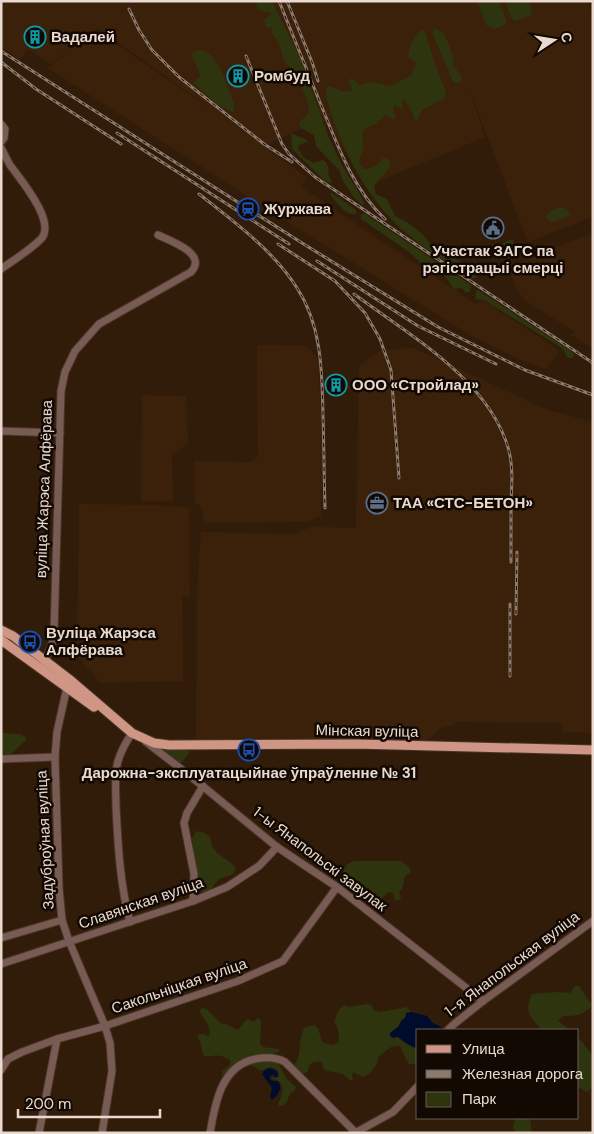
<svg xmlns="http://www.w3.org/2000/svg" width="594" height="1134" font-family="'DM Sans',sans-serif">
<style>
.built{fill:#3c210a;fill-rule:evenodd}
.green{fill:#2e340d}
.water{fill:#000c2c}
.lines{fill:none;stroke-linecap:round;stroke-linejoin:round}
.minor-casing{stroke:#4b3626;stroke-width:9}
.major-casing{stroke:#4b3626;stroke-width:11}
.minor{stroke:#785b54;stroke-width:7}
.major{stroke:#cf9585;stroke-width:9}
.rail-casing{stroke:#8c7a6c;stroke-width:3}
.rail{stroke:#120903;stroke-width:1;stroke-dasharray:4;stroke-linecap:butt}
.labels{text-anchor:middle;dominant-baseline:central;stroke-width:5;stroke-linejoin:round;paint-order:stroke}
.poi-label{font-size:15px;font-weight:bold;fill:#e9d9cf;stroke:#120903;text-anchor:start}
.street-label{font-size:15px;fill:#e9d9cf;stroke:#120903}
</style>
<rect width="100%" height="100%" fill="#311c0a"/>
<g class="built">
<path d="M1 1H587L593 14V217L528 242 469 89 485 137 369 185 322 119 264 146 306 177 301 187 476 304 482 300 550 344 559 351 546 369 520 360 472 336 275 214 48 68 77 44 51 64 28 49 20 60 1 47ZM98 28 217 113 218 114 97 31 88 36Z"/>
<path d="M593 233 592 323 593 348 571 335 575 332 526 301 517 290 510 270V266Z"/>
<path d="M257 345 307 346 318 358 322 437 321 516 305 522 204 523 202 508 195 502 194 461 252 462 258 456Z"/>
<path d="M414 348 545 409 593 422V733L563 732 562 723 455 722 454 725 441 728 427 741 196 740 197 592 201 532 293 534 312 527 356 528 359 366 381 350Z"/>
<path d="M142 395 186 396 188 443 172 456 173 501H141Z"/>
<path d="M79 504 153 505 189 508 190 597 182 595 183 681 100 683 77 655Z"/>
</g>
<g class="green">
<path d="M256 1H272L300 58 329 138 342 165 362 198 364 204 362 205 353 196 343 181 339 170 316 146 314 135 301 128 299 123 309 112C308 92 296 78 285 61 279 51 282 43 271 33L273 28 266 27 264 20 272 13 258 10Z"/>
<path d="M477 1H499L506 20 505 25 494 29 486 25Z"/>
<path d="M514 1H529L532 11 531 15 516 21 512 19 506 4Z"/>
<path d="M433 27 445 34 453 57V65L462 77 461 80 459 83H454L452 80 433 34Z"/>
<path d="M423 29 425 31 434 61 446 92 445 98 422 110 417 120 415 121 412 111 405 100 402 101 403 109 394 105 393 112 397 117 393 119 386 115 376 124 365 128 362 134 364 147 359 160 360 165 364 169C374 169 377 165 383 158H387L390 162V167L374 186 376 194 387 199 395 216 407 222 421 233 436 250 444 251 475 271 477 274V277L472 279C446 262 418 245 395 223 360 188 340 143 326 97L327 87 329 86 338 89 342 92 351 91 352 88 348 82 351 78 359 85 371 82 391 86 411 75 416 65 415 61 408 57C409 46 414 35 423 29Z"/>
<path d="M198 50C219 50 227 87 234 104V111L232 112 217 104 194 84V82L200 77 199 72 191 53Z"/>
<path d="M291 133 307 140V142L299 145 298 149 304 158 314 163 323 160C331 167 327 167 329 176 329 178 331 179 332 181L330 183 324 180 296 153 292 148Z"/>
<path d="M332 193 356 210V214C345 216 339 204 332 197L330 194Z"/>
<path d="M560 207C566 208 569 209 570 215L554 222 548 220 546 216 549 212Z"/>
<path d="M364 213 471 285 470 292H466L461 288 454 289 444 275 430 270 405 249 361 219V215Z"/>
<path d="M509 240H513L515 247 509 253 504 254 499 249 501 244Z"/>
<path d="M478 290 570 350 574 354 573 358H567L563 349 484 300 475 299 476 291Z"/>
<path d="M1 733 20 734 26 737V740L11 754H1Z"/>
<path d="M169 748 186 749 189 751 188 755 180 764 164 752 165 749Z"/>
<path d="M196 831 205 833 210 837C212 856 225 855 236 868L233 874 219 879 211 889 204 892 198 889 192 839Z"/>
<path d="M354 861H401L409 867 411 872 405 876 402 889 399 892 401 898 399 900 395 901 393 893 388 892 382 898 371 902 369 900 371 893C364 887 358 892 351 892L346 890 342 884C342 874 343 864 354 861Z"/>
<path d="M575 986H579L592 1006C583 1015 576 1016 563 1016L558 1021 570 1030H543L541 1029C529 1016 524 1010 532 994L556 992 570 993Z"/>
<path d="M367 1004 372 1005 373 1010 380 1012 407 1007 411 1012 407 1013 405 1018 402 1020 398 1027 390 1033C400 1038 407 1045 418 1049V1064H409C405 1059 404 1052 400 1046L391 1047 379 1056C377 1066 372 1073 363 1077L353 1072 352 1074 353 1080H350C348 1079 347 1076 344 1075 335 1069 323 1076 322 1062 314 1060 307 1064 308 1072L301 1074 296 1070 294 1066C303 1053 297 1041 305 1027L314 1025 318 1028 322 1042 331 1045 338 1043C340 1036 339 1027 334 1022L338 1011 344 1005 349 1007Z"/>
<path d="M203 1007C211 1011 215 1019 222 1024H226L237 1030C242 1028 242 1022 248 1019L253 1022 259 1018 261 1021 260 1043 263 1047 278 1049 280 1051C271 1057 258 1052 248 1056 237 1060 232 1071 222 1076V1071L230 1065V1060C215 1051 214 1059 203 1055L201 1045 197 1035 204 1034 208 1036 210 1034 208 1025 199 1011Z"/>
<path d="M578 1037 593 1056V1087L587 1092 578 1087Z"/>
<path d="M261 1060 278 1063 286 1078 296 1087 295 1090 290 1094C287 1100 288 1104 280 1106L278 1104C283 1093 287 1082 272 1079L271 1078 278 1077 279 1074 276 1069 270 1067 260 1071 255 1067 249 1065 250 1063Z"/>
<path d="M516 1118H530L532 1133 515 1132 513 1127Z"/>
</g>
<g class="water">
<path d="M411 1012 427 1016 433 1023 440 1026 443 1030H418V1049L407 1044 398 1037 393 1038 390 1036V1033L398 1027 402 1020 405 1018 406 1013Z"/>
<path d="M270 1068 277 1071 278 1076 276 1078 273 1075 270 1076V1079L272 1081H278C283 1087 278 1096 272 1100L270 1096 272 1088 262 1074 265 1070Z"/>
</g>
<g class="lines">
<g class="minor-casing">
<g id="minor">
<path d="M1 124 5 129 4 138 1 142"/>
<path d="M1 148C4 153 7 160 10 165 20 179 57 222 41 239 30 250 14 260 1 269"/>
<path d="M1 431 60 433"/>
<path d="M43 665 52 644 54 632 61 391 65 372 75 351 99 324 191 272C208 254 171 241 158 235"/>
<path d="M67 687 57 732 55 757 59 888 62 920 69 941 105 1026 110 1043 112 1071 102 1133"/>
<path d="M146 742 189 775 277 847 337 887 483 1001"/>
<path d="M1 759 55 757"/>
<path d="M193 901 194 874 184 823 187 813 203 786"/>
<path d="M130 922C120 884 118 846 116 807 116 792 114 775 118 761 121 751 126 742 132 733"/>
<path d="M1 938 62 920"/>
<path d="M1 964 193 901 227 887 259 866 277 847"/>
<path d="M448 1030 453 1025 483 1001 593 921"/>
<path d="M1 1070 8 1059 22 1052 57 1039 105 1026 238 981 283 961 337 887"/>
<path d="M39 1133 57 1039"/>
<path d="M210 1133C215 1104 221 1066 255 1059 266 1057 276 1057 285 1062L356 1133"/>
<path d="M355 1133 393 1112 418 1086"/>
</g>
</g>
<g class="major-casing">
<g id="major">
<path d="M1 630 13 636 69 679 132 733 154 743 169 745 356 744 593 750"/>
<path d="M1 640 94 707"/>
</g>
</g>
<use href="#minor" class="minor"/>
<use href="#major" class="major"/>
<g class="rail-casing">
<g id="rail">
<path d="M279 1C292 34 306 67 319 100 336 141 352 189 385 219"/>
<path d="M287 1 312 62 318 81"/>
<path d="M129 9 139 30 152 50 179 77 264 144 292 162"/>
<path d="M1 51 302 243 438 327 525 370 593 395"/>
<path d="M246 56 282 144 289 154 315 177 593 363"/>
<path d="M1 62 36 89 121 144"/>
<path d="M117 133 289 244"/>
<path d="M199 194C233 221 274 251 297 288 322 326 322 372 323 416 324 447 324 477 325 508"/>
<path d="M278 244 335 281 365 313 380 339 391 370 399 478"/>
<path d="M317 261 418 326 496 364"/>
<path d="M354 294C408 334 491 381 509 451 513 467 512 484 511 500 511 521 511 541 511 562"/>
<path d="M516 614 517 552"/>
<path d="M510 676V604"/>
</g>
</g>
<use href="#rail" class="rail"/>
</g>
<defs>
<g id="building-ring" transform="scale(1.125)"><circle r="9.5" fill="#120903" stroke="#0f9aa8" stroke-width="1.5"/><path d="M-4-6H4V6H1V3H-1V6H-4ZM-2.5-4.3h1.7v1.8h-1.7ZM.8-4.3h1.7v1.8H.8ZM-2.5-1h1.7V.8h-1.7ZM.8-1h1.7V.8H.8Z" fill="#0f9aa8"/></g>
<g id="station-ring" transform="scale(1.125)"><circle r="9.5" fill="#120903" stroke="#1a4fb4" stroke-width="1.5"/><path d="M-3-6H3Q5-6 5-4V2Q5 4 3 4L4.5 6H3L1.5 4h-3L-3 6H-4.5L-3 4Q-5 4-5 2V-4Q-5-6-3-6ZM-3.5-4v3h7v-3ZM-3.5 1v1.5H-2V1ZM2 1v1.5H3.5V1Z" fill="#1a4fb4"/></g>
<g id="civic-ring" transform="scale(1.125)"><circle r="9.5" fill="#120903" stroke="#5c6f8a" stroke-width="1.5"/><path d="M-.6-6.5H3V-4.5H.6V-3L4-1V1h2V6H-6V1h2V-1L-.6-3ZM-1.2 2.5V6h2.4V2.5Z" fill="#5c6f8a"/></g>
<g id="office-ring" transform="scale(1.125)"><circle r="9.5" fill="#120903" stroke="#5c6f8a" stroke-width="1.5"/><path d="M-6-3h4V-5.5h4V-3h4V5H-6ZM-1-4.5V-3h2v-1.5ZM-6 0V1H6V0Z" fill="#5c6f8a"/></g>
<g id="bus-ring" transform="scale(1.125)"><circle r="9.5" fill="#120903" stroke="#1a4fb4" stroke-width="1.5"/><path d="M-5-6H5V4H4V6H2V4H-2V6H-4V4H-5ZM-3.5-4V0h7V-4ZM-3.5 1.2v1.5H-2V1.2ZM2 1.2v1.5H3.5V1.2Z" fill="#1a4fb4"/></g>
</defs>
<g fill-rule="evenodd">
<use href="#building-ring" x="35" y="37"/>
<use href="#building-ring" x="238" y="76"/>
<use href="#station-ring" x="248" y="209"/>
<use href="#civic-ring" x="493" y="228"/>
<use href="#building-ring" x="336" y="385"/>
<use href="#office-ring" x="377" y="503"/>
<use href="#bus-ring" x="30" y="642"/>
<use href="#bus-ring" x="249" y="750"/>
</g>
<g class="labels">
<g class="poi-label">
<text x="51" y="37">Вадалей</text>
<text x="254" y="76">Ромбуд</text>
<text x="264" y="209">Журжава</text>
<text x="493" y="251" text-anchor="middle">Участак ЗАГС па<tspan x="493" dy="17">рэгістрацыі смерці</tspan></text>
<text x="352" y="385">ООО «Стройлад»</text>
<text x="393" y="503">ТАА «СТС-БЕТОН»</text>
<text x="46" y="633">Вуліца Жарэса<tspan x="46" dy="17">Алфёрава</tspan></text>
<text x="249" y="773" text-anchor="middle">Дарожна-эксплуатацыйнае ўпраўленне № 31</text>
</g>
<g class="street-label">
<text transform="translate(44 489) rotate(-88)">вуліца Жарэса Алфёрава</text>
<text transform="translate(367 731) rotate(1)">Мінская вуліца</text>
<text transform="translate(45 840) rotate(-93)">Задуброўная вуліца</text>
<text transform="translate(320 859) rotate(37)">1-ы Янапольскі завулак</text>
<text transform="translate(141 903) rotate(-19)">Славянская вуліца</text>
<text transform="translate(512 964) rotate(-37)">1-я Янапольская вуліца</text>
<text transform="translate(179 986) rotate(-19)">Сакольніцкая вуліца</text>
</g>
</g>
<rect width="594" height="1134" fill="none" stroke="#e9d9cf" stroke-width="5"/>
<rect x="416" y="1029" width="162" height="90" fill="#120903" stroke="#685c55"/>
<rect x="426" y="1045" width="25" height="8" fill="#cf9585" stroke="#685c55"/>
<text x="462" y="1054" font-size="15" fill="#e9d9cf">Улица</text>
<rect x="426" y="1070" width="25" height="8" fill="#8c7a6c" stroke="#685c55"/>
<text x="462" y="1079" font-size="15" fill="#e9d9cf">Железная дорога</text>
<rect x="426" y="1092" width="25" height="15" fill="#2e340d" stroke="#685c55"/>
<text x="462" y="1104" font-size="15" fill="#e9d9cf">Парк</text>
<g transform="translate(554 40) rotate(78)" stroke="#120903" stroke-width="4" paint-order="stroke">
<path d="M0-4L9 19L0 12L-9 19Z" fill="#e9d9cf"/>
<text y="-8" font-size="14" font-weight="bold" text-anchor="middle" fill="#e9d9cf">С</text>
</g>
<path d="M18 1109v8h142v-8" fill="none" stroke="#e9d9cf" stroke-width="2.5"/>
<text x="25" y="1109" font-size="15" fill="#e9d9cf" stroke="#120903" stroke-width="4" paint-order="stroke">200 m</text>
</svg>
